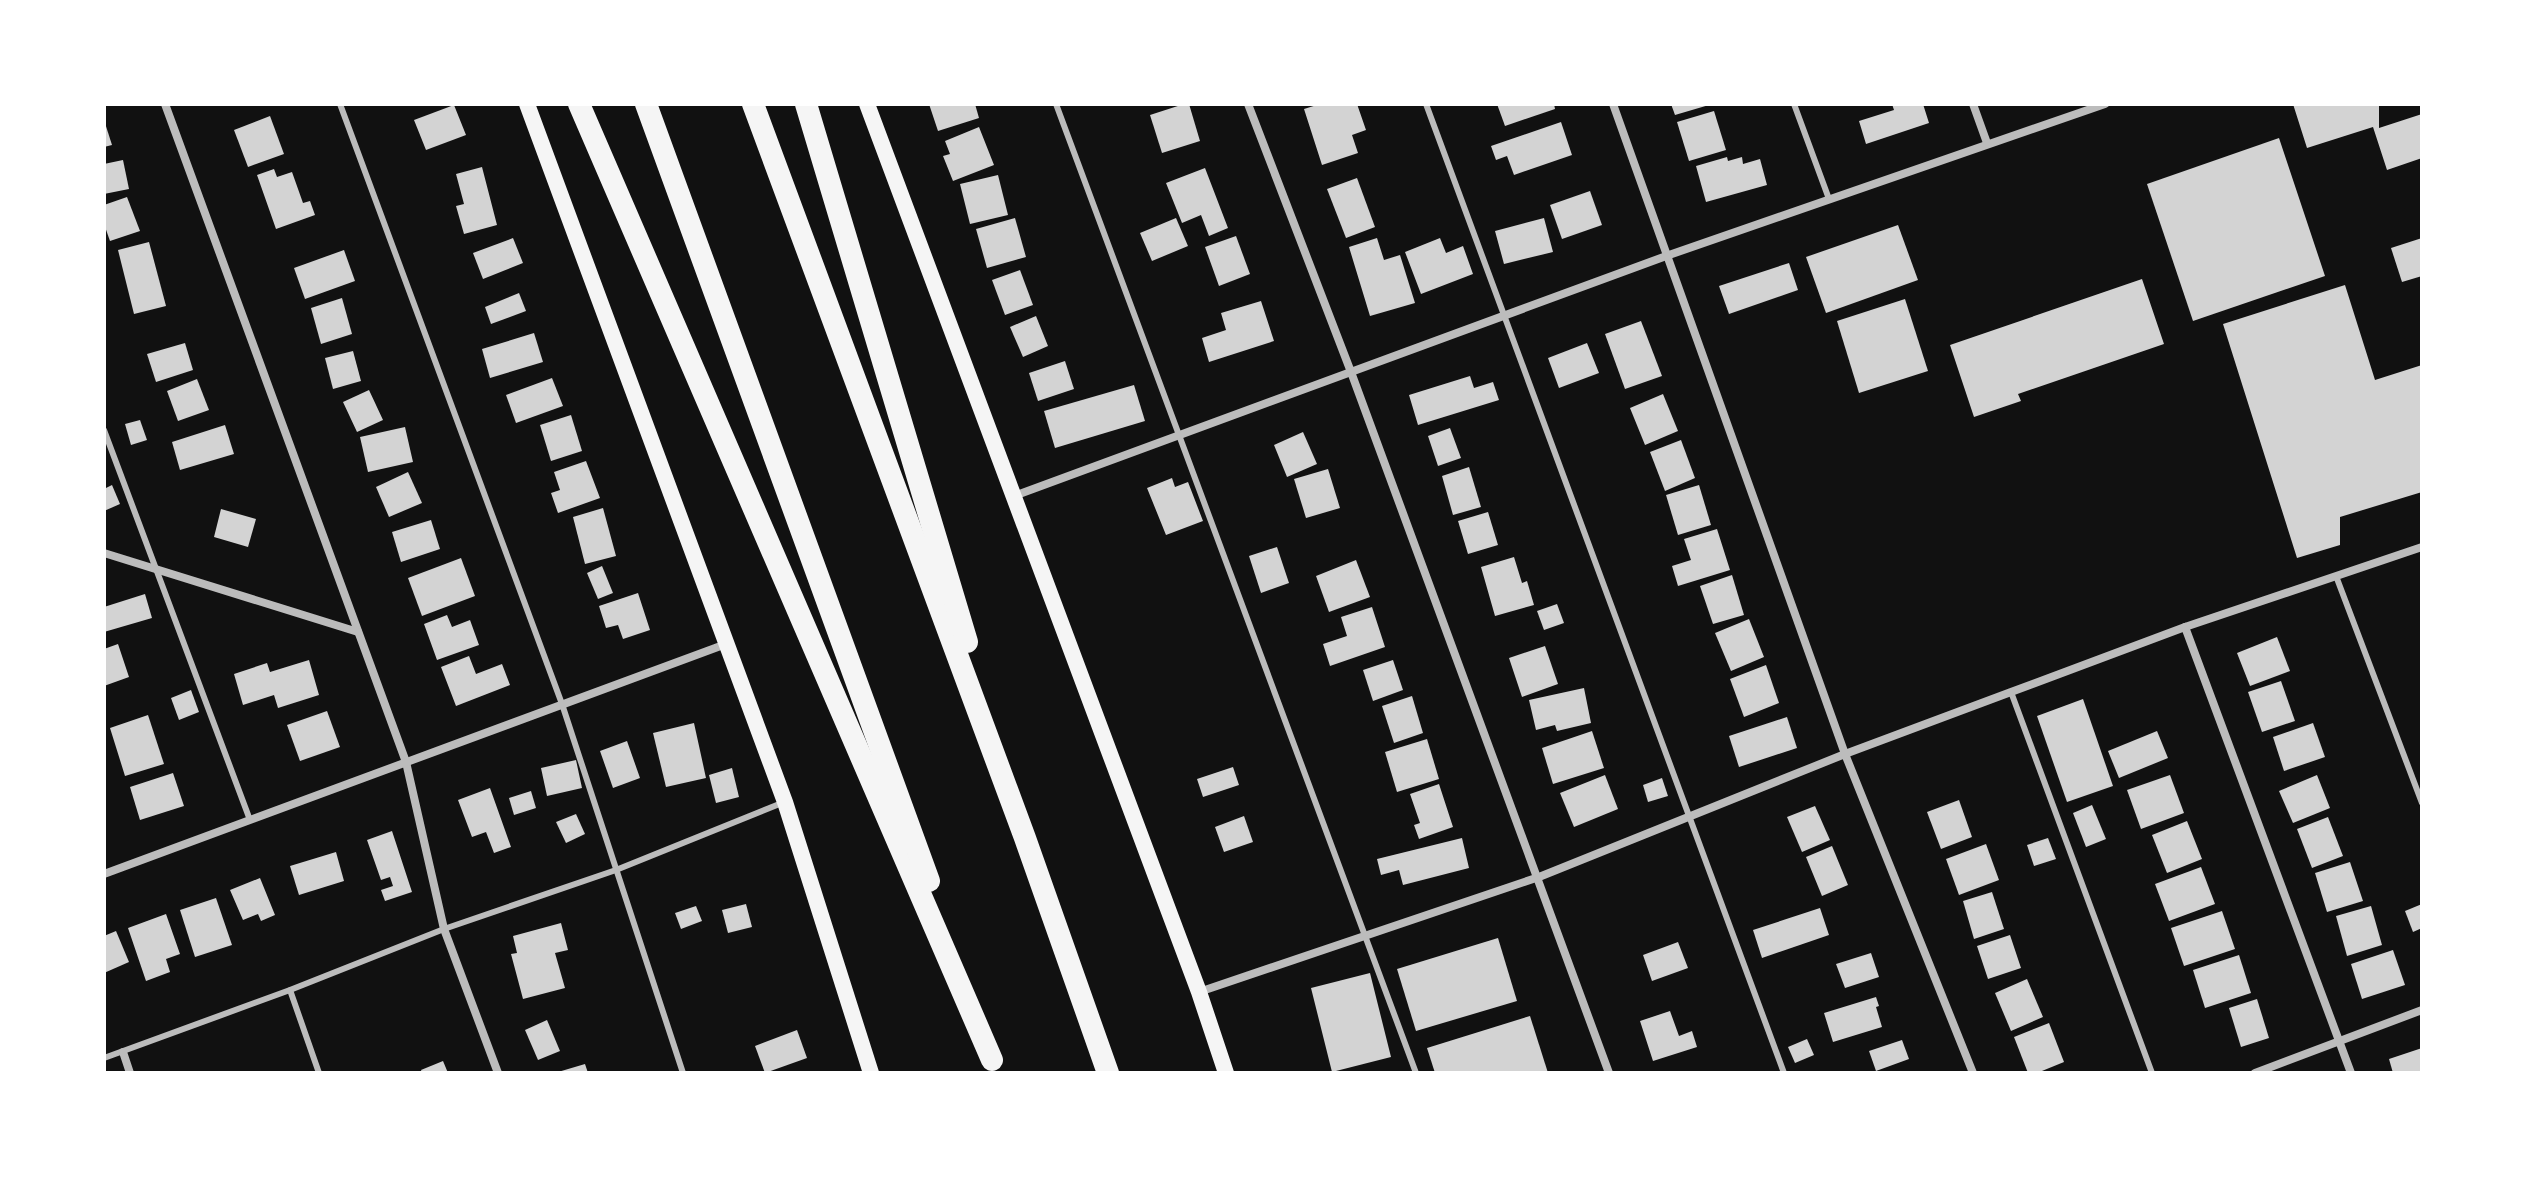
<svg xmlns="http://www.w3.org/2000/svg" width="2526" height="1177" font-family="'Golos Text',sans-serif">
<style>
.building{fill:#d3d3d3}
.lines{fill:none;stroke-linecap:round;stroke-linejoin:round}
.service{stroke:#bcbcbc;stroke-width:6}
.minor{stroke:#bcbcbc;stroke-width:8}
.secondary{stroke:#f5f5f5;stroke-width:16}
.motorway{stroke:#f5f5f5;stroke-width:22}
</style>
<rect width="100%" height="100%" fill="#111"/>
<g class="building">
<path d="M929 104H975L979 118 938 131Z"/>
<path d="M1184 104H1189L1200 141 1162 153 1150 115Z"/>
<path d="M1320 104H1357L1366 130 1352 135 1358 153 1322 165 1304 109Z"/>
<path d="M1497 104H1554L1555 109 1505 126Z"/>
<path d="M1671 104H1709V105L1675 115Z"/>
<path d="M1892 104H1923L1929 123 1866 144 1859 121 1894 110Z"/>
<path d="M2293 104H2379V128L2422 114V158L2387 170 2373 127 2307 148Z"/>
<path d="M454 105 466 135 426 150 414 120Z"/>
<path d="M1714 111 1726 150 1689 161 1677 122Z"/>
<path d="M270 116 284 154 248 167 234 130Z"/>
<path d="M104 120 112 145 104 147Z"/>
<path d="M1561 122 1572 155 1514 175 1507 156 1496 160 1491 146Z"/>
<path d="M979 127 994 165 953 181 943 156 950 154 945 141Z"/>
<path d="M2279 138 2325 276 2193 321 2147 184Z"/>
<path d="M1727 157 1728 161 1742 157 1743 164 1760 159 1767 185 1706 202 1696 166Z"/>
<path d="M123 160 129 189 104 194V164Z"/>
<path d="M482 167 497 225 464 234 456 206 464 204 456 174Z"/>
<path d="M1205 168 1228 228 1209 236 1201 215 1182 223 1166 183Z"/>
<path d="M274 169 277 177 292 172 303 203 310 201 315 215 276 229 257 175Z"/>
<path d="M998 175 1008 215 970 224 960 184Z"/>
<path d="M1357 178 1375 227 1346 238 1327 189Z"/>
<path d="M1590 191 1602 225 1562 239 1550 205Z"/>
<path d="M127 197 140 231 110 241 104 224V205Z"/>
<path d="M1015 218 1026 257 987 268 976 229Z"/>
<path d="M1176 218 1188 246 1152 261 1140 233Z"/>
<path d="M1544 218 1553 252 1504 264 1495 231Z"/>
<path d="M1898 225 1918 280 1826 313 1806 257Z"/>
<path d="M1236 236 1250 274 1219 286 1205 247Z"/>
<path d="M513 238 523 263 483 279 473 253Z"/>
<path d="M1377 238 1384 260 1400 255 1415 303 1370 316 1349 247Z"/>
<path d="M1440 238 1446 253 1463 246 1473 274 1421 294 1405 252Z"/>
<path d="M2422 238V276L2402 282 2391 248Z"/>
<path d="M149 242 166 306 134 314 118 250Z"/>
<path d="M344 250 355 281 305 299 294 268Z"/>
<path d="M1789 263 1798 290 1729 314 1719 286Z"/>
<path d="M1020 270 1033 305 1005 315 992 280Z"/>
<path d="M2142 279 2164 344 2018 394 2021 401 1974 417 1950 345Z"/>
<path d="M2345 285 2375 380 2422 365V492L2340 517V545L2297 558 2223 324Z"/>
<path d="M519 293 526 311 491 324 485 307Z"/>
<path d="M342 298 352 334 321 344 311 308Z"/>
<path d="M1905 299 1928 371 1859 393 1837 321Z"/>
<path d="M1261 301 1274 341 1209 362 1202 338 1226 330 1221 313Z"/>
<path d="M1036 316 1048 346 1023 357 1010 327Z"/>
<path d="M1641 321 1662 376 1625 389 1605 334Z"/>
<path d="M534 333 543 362 490 378 482 349Z"/>
<path d="M185 343 193 370 156 382 147 354Z"/>
<path d="M1587 343 1599 373 1559 388 1548 358Z"/>
<path d="M353 351 361 381 333 389 325 358Z"/>
<path d="M1065 361 1074 389 1038 401 1029 373Z"/>
<path d="M1470 376 1474 388 1493 382 1499 400 1418 425 1409 395Z"/>
<path d="M552 378 563 406 516 423 506 395Z"/>
<path d="M197 379 209 410 178 421 167 391Z"/>
<path d="M1134 385 1145 421 1055 448 1044 411Z"/>
<path d="M369 390 383 420 357 432 343 402Z"/>
<path d="M1663 394 1678 431 1645 445 1630 408Z"/>
<path d="M571 415 582 451 551 461 540 425Z"/>
<path d="M140 420 147 440 131 445 125 424Z"/>
<path d="M225 425 234 454 180 470 172 442Z"/>
<path d="M405 427 413 462 368 472 360 437Z"/>
<path d="M1450 428 1461 458 1438 466 1428 436Z"/>
<path d="M1303 432 1317 464 1287 477 1274 445Z"/>
<path d="M1681 440 1695 478 1665 491 1650 452Z"/>
<path d="M586 461 600 498 558 513 551 493 560 490 554 472Z"/>
<path d="M1469 467 1481 507 1453 515 1442 476Z"/>
<path d="M1328 469 1340 508 1306 518 1294 479Z"/>
<path d="M408 472 422 503 389 517 376 487Z"/>
<path d="M1172 478 1175 487 1188 482 1203 521 1166 535 1147 488Z"/>
<path d="M112 485 120 504 104 511V489Z"/>
<path d="M1699 485 1711 525 1678 535 1666 495Z"/>
<path d="M603 508 616 556 585 564 573 517Z"/>
<path d="M221 509 256 519 248 547 214 537Z"/>
<path d="M1488 512 1498 545 1468 554 1458 521Z"/>
<path d="M431 520 440 549 401 562 392 532Z"/>
<path d="M1717 529 1730 570 1678 586 1672 566 1691 560 1684 539Z"/>
<path d="M1277 547 1289 583 1261 593 1249 556Z"/>
<path d="M1514 557 1522 583 1527 581 1534 605 1495 616 1481 567Z"/>
<path d="M461 558 475 596 422 616 408 578Z"/>
<path d="M1356 560 1370 597 1329 612 1316 576Z"/>
<path d="M602 566 613 593 598 599 587 573Z"/>
<path d="M1732 575 1744 615 1713 624 1700 586Z"/>
<path d="M638 593 650 630 623 639 618 625 606 628 599 606Z"/>
<path d="M145 594 152 618 104 632V607Z"/>
<path d="M1557 604 1564 623 1544 630 1537 611Z"/>
<path d="M1372 607 1385 647 1330 666 1323 644 1347 636 1341 617Z"/>
<path d="M447 615 452 627 470 620 479 645 437 660 424 624Z"/>
<path d="M1749 619 1764 657 1731 671 1715 633Z"/>
<path d="M2277 637 2290 671 2250 686 2237 653Z"/>
<path d="M118 644 129 677 104 686V649Z"/>
<path d="M1545 646 1558 684 1522 697 1509 658Z"/>
<path d="M469 656 476 674 502 664 510 685 456 706 441 667Z"/>
<path d="M309 660 319 695 278 708 274 695 243 705 234 674 267 663 270 672Z"/>
<path d="M1393 660 1403 690 1373 701 1363 670Z"/>
<path d="M1766 665 1779 703 1744 717 1730 679Z"/>
<path d="M2281 681 2295 721 2262 732 2248 692Z"/>
<path d="M1584 688 1591 723 1557 731 1555 725 1536 730 1529 700Z"/>
<path d="M191 690 199 712 179 720 171 698Z"/>
<path d="M1412 696 1423 733 1394 743 1382 706Z"/>
<path d="M2083 699 2113 786 2067 802 2037 716Z"/>
<path d="M327 711 340 747 300 761 287 725Z"/>
<path d="M148 715 164 764 125 776 110 728Z"/>
<path d="M1787 717 1797 748 1739 767 1729 736Z"/>
<path d="M694 723 706 778 666 787 653 733Z"/>
<path d="M2313 723 2325 757 2284 771 2273 737Z"/>
<path d="M1592 731 1604 768 1553 784 1542 748Z"/>
<path d="M2157 731 2168 758 2119 778 2108 751Z"/>
<path d="M1427 739 1439 779 1397 792 1385 752Z"/>
<path d="M627 741 640 778 613 788 600 751Z"/>
<path d="M576 760 582 788 547 796 541 768Z"/>
<path d="M1233 767 1239 785 1203 797 1197 779Z"/>
<path d="M732 768 739 797 716 803 709 775Z"/>
<path d="M173 773 184 806 140 820 130 787Z"/>
<path d="M1605 775 1618 809 1574 827 1560 793Z"/>
<path d="M2170 775 2184 813 2141 829 2127 790Z"/>
<path d="M2317 775 2330 808 2293 823 2279 791Z"/>
<path d="M1662 778 1668 796 1648 802 1643 785Z"/>
<path d="M1439 784 1453 827 1419 839 1414 825 1420 823 1410 794Z"/>
<path d="M490 788 511 847 494 853 486 832 472 837 458 800Z"/>
<path d="M531 791 536 808 514 815 509 798Z"/>
<path d="M1959 800 1972 837 1941 849 1927 812Z"/>
<path d="M2092 805 2106 839 2086 847 2073 813Z"/>
<path d="M1815 806 1830 840 1802 852 1787 817Z"/>
<path d="M576 814 585 834 566 843 556 822Z"/>
<path d="M1244 816 1253 842 1224 852 1215 827Z"/>
<path d="M2328 817 2343 856 2312 868 2297 829Z"/>
<path d="M2187 821 2202 859 2167 873 2152 835Z"/>
<path d="M392 831 412 892 385 901 381 890 393 886 390 877 381 880 367 840Z"/>
<path d="M1462 838 1469 868 1403 885 1399 870 1381 875 1377 859Z"/>
<path d="M2048 838 2056 859 2034 866 2027 845Z"/>
<path d="M1986 844 1999 880 1959 895 1946 859Z"/>
<path d="M1832 846 1848 885 1822 896 1806 857Z"/>
<path d="M336 852 344 881 299 895 290 866Z"/>
<path d="M2350 862 2363 901 2327 912 2315 873Z"/>
<path d="M2201 867 2215 904 2169 921 2155 884Z"/>
<path d="M260 878 275 915 261 921 258 914 243 920 230 890Z"/>
<path d="M1992 892 2004 929 1974 939 1963 901Z"/>
<path d="M216 898 232 945 195 957 180 910Z"/>
<path d="M746 904 752 927 728 933 722 910Z"/>
<path d="M2422 904V928L2413 932 2405 911Z"/>
<path d="M696 906 702 921 681 929 675 913Z"/>
<path d="M2371 906 2382 945 2347 956 2336 916Z"/>
<path d="M1820 908 1829 935 1762 958 1753 930Z"/>
<path d="M2222 911 2235 949 2184 966 2171 928Z"/>
<path d="M166 914 180 954 166 959 170 972 146 981 128 928Z"/>
<path d="M561 923 568 950 555 953 565 988 523 999 511 954 517 953 513 936Z"/>
<path d="M116 931 129 962 104 973V936Z"/>
<path d="M2010 935 2021 968 1988 979 1977 946Z"/>
<path d="M1498 938 1517 1001 1416 1031 1397 969Z"/>
<path d="M1678 942 1688 968 1652 981 1643 955Z"/>
<path d="M2393 950 2405 985 2362 999 2351 964Z"/>
<path d="M1871 953 1879 977 1845 988 1836 964Z"/>
<path d="M2239 955 2251 993 2205 1008 2193 970Z"/>
<path d="M1370 973 1391 1057 1332 1072 1311 988Z"/>
<path d="M2027 979 2043 1017 2011 1031 1995 993Z"/>
<path d="M1876 997 1879 1006 1876 1007 1882 1027 1833 1042 1824 1013Z"/>
<path d="M2257 999 2269 1038 2241 1047 2229 1008Z"/>
<path d="M1670 1011 1679 1036 1692 1031 1697 1047 1653 1061 1640 1021Z"/>
<path d="M1530 1016 1548 1073H1435L1427 1048Z"/>
<path d="M547 1020 560 1051 538 1060 525 1030Z"/>
<path d="M2049 1023 2064 1062 2037 1073H2028L2014 1037Z"/>
<path d="M797 1030 807 1058 765 1073 755 1046Z"/>
<path d="M1807 1039 1814 1055 1795 1063 1788 1047Z"/>
<path d="M1902 1040 1909 1059 1876 1071 1869 1051Z"/>
<path d="M2422 1048V1073H2393L2389 1059Z"/>
<path d="M443 1061 448 1073H422L421 1070Z"/>
<path d="M585 1064 588 1073H559L558 1072Z"/>
</g>
<g class="lines">
<g class="service">
<path d="M340 104 562 704 683 1073"/>
<path d="M1056 104 1416 1073"/>
<path d="M1426 104 1784 1073"/>
<path d="M1794 104 1829 199"/>
<path d="M104 430 250 820"/>
<path d="M2336 576 2422 803"/>
<path d="M2011 692 2152 1073"/>
<path d="M290 990 319 1073"/>
<path d="M104 1058 290 990 444 929 616 870 782 803"/>
</g>
<g class="minor">
<path d="M165 104 406 762 444 929 498 1073"/>
<path d="M1248 104 1351 372 1609 1073"/>
<path d="M1613 104 1845 754 1973 1073"/>
<path d="M1973 104 1987 143"/>
<path d="M1014 496 1669 255 2105 104"/>
<path d="M104 553 358 632"/>
<path d="M2185 627 2351 1073"/>
<path d="M104 874 726 644"/>
<path d="M1199 992 1539 877 1845 754 2011 692 2185 627 2422 547"/>
<path d="M123 1052 130 1073"/>
<path d="M2255 1073 2422 1010"/>
</g>
<g class="secondary">
<path d="M527 104 785 802 871 1073"/>
<path d="M867 104 1199 992 1226 1073"/>
</g>
<g class="motorway">
<path d="M579 104 992 1060"/>
<path d="M646 104 929 881"/>
<path d="M753 104 1025 838 1108 1073"/>
<path d="M806 104 967 642"/>
</g>
</g>
<rect width="2526" height="1177" fill="none" stroke="#ffffff" stroke-width="212"/>
</svg>
